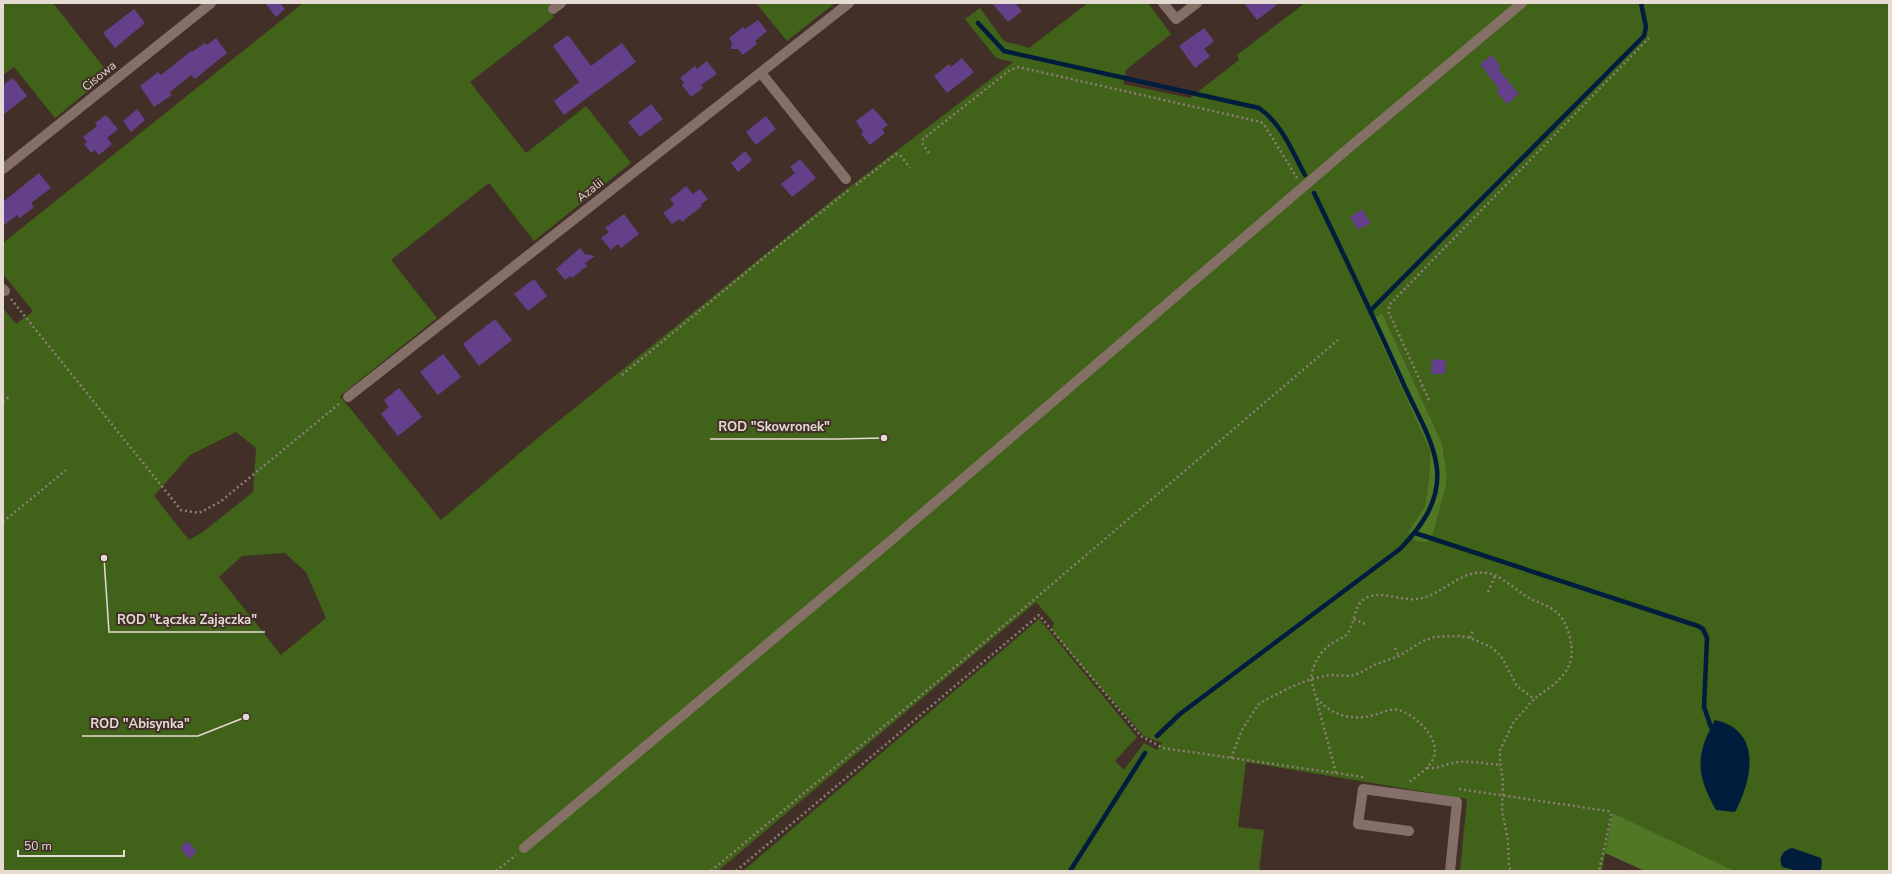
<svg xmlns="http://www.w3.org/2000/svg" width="1892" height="874" font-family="'Nunito Sans',sans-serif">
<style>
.green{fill:#406219;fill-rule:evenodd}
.forest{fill:#507724}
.water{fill:#001d3d}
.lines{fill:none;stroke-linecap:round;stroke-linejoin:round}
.stream{stroke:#001d3d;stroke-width:4.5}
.building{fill:#634089}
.path{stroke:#8d7e77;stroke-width:2.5;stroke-dasharray:2 3;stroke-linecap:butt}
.minor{stroke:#847067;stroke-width:10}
.labels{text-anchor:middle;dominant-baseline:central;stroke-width:4;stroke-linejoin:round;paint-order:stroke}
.street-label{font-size:12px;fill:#e6dad5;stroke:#423028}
.leader{fill:none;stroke:#e6dad5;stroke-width:1.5}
.callout-dot{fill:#e6dad5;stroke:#423028;stroke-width:1.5}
.callout-label{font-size:13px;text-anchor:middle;font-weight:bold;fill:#e6dad5;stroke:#423028;stroke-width:4;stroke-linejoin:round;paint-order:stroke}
</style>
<rect width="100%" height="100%" fill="#423028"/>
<g class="green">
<path d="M3 3H53L109 74 55 118 14 67 3 75Z"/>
<path d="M303 3H552L547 8 554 17 470 82 526 153 586 106 631 163 534 241 489 183 391 260 437 318 340 396 441 520 545 432 835 198 1013 62 996 58 965 19 980 8 1004 41 1029 48 1088 3H1148L1171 34 1126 70 1123 84 1190 98 1239 60 1237 55 1305 3H1889V871H1735L1613 813 1602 871H1460L1467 799 1246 762 1238 827 1264 830 1259 871H743L1039 619 1137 737 1115 761 1124 770 1144 743 1157 750 1162 743 1144 736 1079 664 1054 633 1052 630 1054 623 1036 602 718 871H3V308L16 324 33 311 3 274V243ZM1382 313 1442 443 1447 475 1433 533 1408 532 1425 506 1429 478 1430 451 1372 320ZM236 432 256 448 253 492 203 532 189 540 154 496 190 455ZM285 553 306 572 326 618 281 655 219 577 242 556Z"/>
<path d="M756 3H835L787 41Z"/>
</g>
<g class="forest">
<path d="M1382 313 1442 443 1447 475 1446 485 1433 533 1427 542 1416 541 1408 532 1425 506 1429 478 1430 451 1371 320Z"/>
<path d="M1613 813 1735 871H1645L1605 853Z"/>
</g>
<g class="water">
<path d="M1715 720C1762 730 1753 779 1735 812L1716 810C1696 775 1695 755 1715 720Z"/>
<path d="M1792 848 1821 858 1822 862 1821 871H1798L1782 867C1778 857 1783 850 1792 848Z"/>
</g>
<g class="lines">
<g class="stream">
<path d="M978 23 1004 51 1259 108C1282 124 1292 151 1305 175"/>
<path d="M1371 310 1644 36 1646 27 1641 3"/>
<path d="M1415 533 1698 626 1703 629 1707 638 1704 707 1711 727"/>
<path d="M1157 736 1180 714 1400 549C1421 527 1440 502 1437 469 1434 440 1416 412 1404 385 1375 320 1345 257 1314 193"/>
<path d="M1070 871 1145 753"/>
</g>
</g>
<g class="building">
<path d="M265 3H280L285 9 276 17Z"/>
<path d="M992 3H1015L1022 11 1008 22Z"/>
<path d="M1244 3H1279L1257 20Z"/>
<path d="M134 9 145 23 115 48 103 33Z"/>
<path d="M758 20 767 31 755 41 757 44 743 55 738 49H731L732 43 729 38 743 27 745 29Z"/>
<path d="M1204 28 1214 41 1204 49 1210 56 1195 68 1179 46Z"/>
<path d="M568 35 591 66 622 43 636 62 564 115 554 101 579 82 553 46Z"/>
<path d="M216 38 227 53 195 79 191 75 170 92 172 95 154 107 140 86 158 72 161 75 191 51 192 52 205 43 207 45Z"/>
<path d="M1492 55 1501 67 1498 69 1519 94 1507 104 1496 91 1499 89 1480 64Z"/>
<path d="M962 58 974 72 947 93 934 76 949 64 951 67Z"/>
<path d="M707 61 717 74 701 85 703 88 691 97 682 85 684 83 680 78 695 66 697 69Z"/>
<path d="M13 78 27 96 3 115V85Z"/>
<path d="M651 104 663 119 640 137 628 122Z"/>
<path d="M873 108 888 125 882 129 885 133 870 145 861 134 863 132 856 121Z"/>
<path d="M137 109 145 120 131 132 123 121Z"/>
<path d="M106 115 118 129 107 138 112 144 99 155 95 150 91 153 84 144 87 142 83 137 97 126 95 123Z"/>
<path d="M766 116 776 129 756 145 746 132Z"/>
<path d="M745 151 752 160 738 172 731 163Z"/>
<path d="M800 159 816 178 792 197 781 184 795 173 790 167Z"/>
<path d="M39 173 51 188 31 203 34 207 20 218 17 215 3 226V202Z"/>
<path d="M686 186 693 194 700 189 708 199 701 204 702 206 682 222 680 219 672 224 663 213 674 205 670 199Z"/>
<path d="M1362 209 1371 223 1358 230 1350 217Z"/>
<path d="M624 214 639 234 621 248 618 244 611 250 601 238 609 232 605 228Z"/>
<path d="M580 248 585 254 595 256 585 263 587 266 572 278 570 276 565 280 556 269Z"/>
<path d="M534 279 547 296 528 311 514 294Z"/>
<path d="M495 319 512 340 479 366 463 344Z"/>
<path d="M443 354 461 377 438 395 420 372Z"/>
<path d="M1432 359 1446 360 1445 374H1431Z"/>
<path d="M399 388 422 417 398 436 381 414 389 407 384 400Z"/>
<path d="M188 841 197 852 189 859 180 848Z"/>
</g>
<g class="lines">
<g class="path">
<path d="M1352 4V3"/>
<path d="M929 153 922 143 923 139 1010 70 1018 67 1261 122 1265 126 1297 178"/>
<path d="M856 185 896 154 901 156 910 168"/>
<path d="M11 299 181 510 199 513 220 502 339 404"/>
<path d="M622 375 767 255 849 190"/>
<path d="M1429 400 1389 313V305L1649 38"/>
<path d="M3 402 9 397"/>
<path d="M3 522 66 470"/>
<path d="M1488 592 1495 576"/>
<path d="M1354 619 1365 624"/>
<path d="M1470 638 1473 630"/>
<path d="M1395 648 1399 656"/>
<path d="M1317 698C1332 716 1352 721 1374 715 1382 713 1390 708 1398 710 1415 714 1440 738 1434 757 1430 768 1417 776 1408 783"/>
<path d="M1231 758 1242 730 1252 714 1259 704 1269 698 1291 687 1311 679 1330 675 1350 676 1360 673 1374 665 1399 656 1423 641 1434 637 1458 636 1470 638 1491 647 1501 656 1517 686 1534 699 1513 723 1500 750V761L1503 781 1502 811 1508 840 1509 867 1511 871"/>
<path d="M1427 768C1438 770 1448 762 1460 762 1473 761 1487 764 1501 765"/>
<path d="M1336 773 1311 679C1312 666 1320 651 1331 644 1335 641 1341 639 1345 636 1356 627 1352 605 1366 598 1382 590 1401 601 1417 599 1443 596 1459 569 1487 573 1501 575 1514 589 1526 596 1535 602 1546 604 1555 611 1562 616 1567 626 1569 634 1579 669 1560 680 1534 699"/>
<path d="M1459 789 1608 811 1611 813V818L1599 871"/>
<path d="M496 871 516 855"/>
<path d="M711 871 975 650 1338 340"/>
<path d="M736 871 1039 615 1141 736 1163 748 1363 777"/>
</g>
<g class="minor">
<path d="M1163 3 1176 19 1197 3"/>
<path d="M553 9 561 3"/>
<path d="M761 73 846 179"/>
<path d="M3 169 211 3"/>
<path d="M3 289 5 291"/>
<path d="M348 397 849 3"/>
<path d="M1409 831 1358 824 1363 789 1457 802 1450 871"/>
<path d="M524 848 888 543 1351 146 1522 3"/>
</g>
</g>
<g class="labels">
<g class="street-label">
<text transform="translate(99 76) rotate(-39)">Cisowa</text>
<text transform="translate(590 190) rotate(-38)">Azalii</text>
</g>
</g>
<path class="leader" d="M884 438L837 439H710M104 558L109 632H265M246 717L198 736H82"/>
<g class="callout-dot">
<circle cx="884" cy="438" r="4"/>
<circle cx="104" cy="558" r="4"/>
<circle cx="246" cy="717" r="4"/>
</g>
<g class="callout-label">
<text x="774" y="431">ROD "Skowronek"</text>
<text x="187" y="624">ROD "Łączka Zajączka"</text>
<text x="140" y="728">ROD "Abisynka"</text>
</g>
<rect width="1892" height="874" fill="none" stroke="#e6dad5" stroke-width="8"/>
<path d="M18 850v6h106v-6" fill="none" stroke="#e6dad5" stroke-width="2"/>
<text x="24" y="850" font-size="12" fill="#e6dad5" stroke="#423028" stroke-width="3" paint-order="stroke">50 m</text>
</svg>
